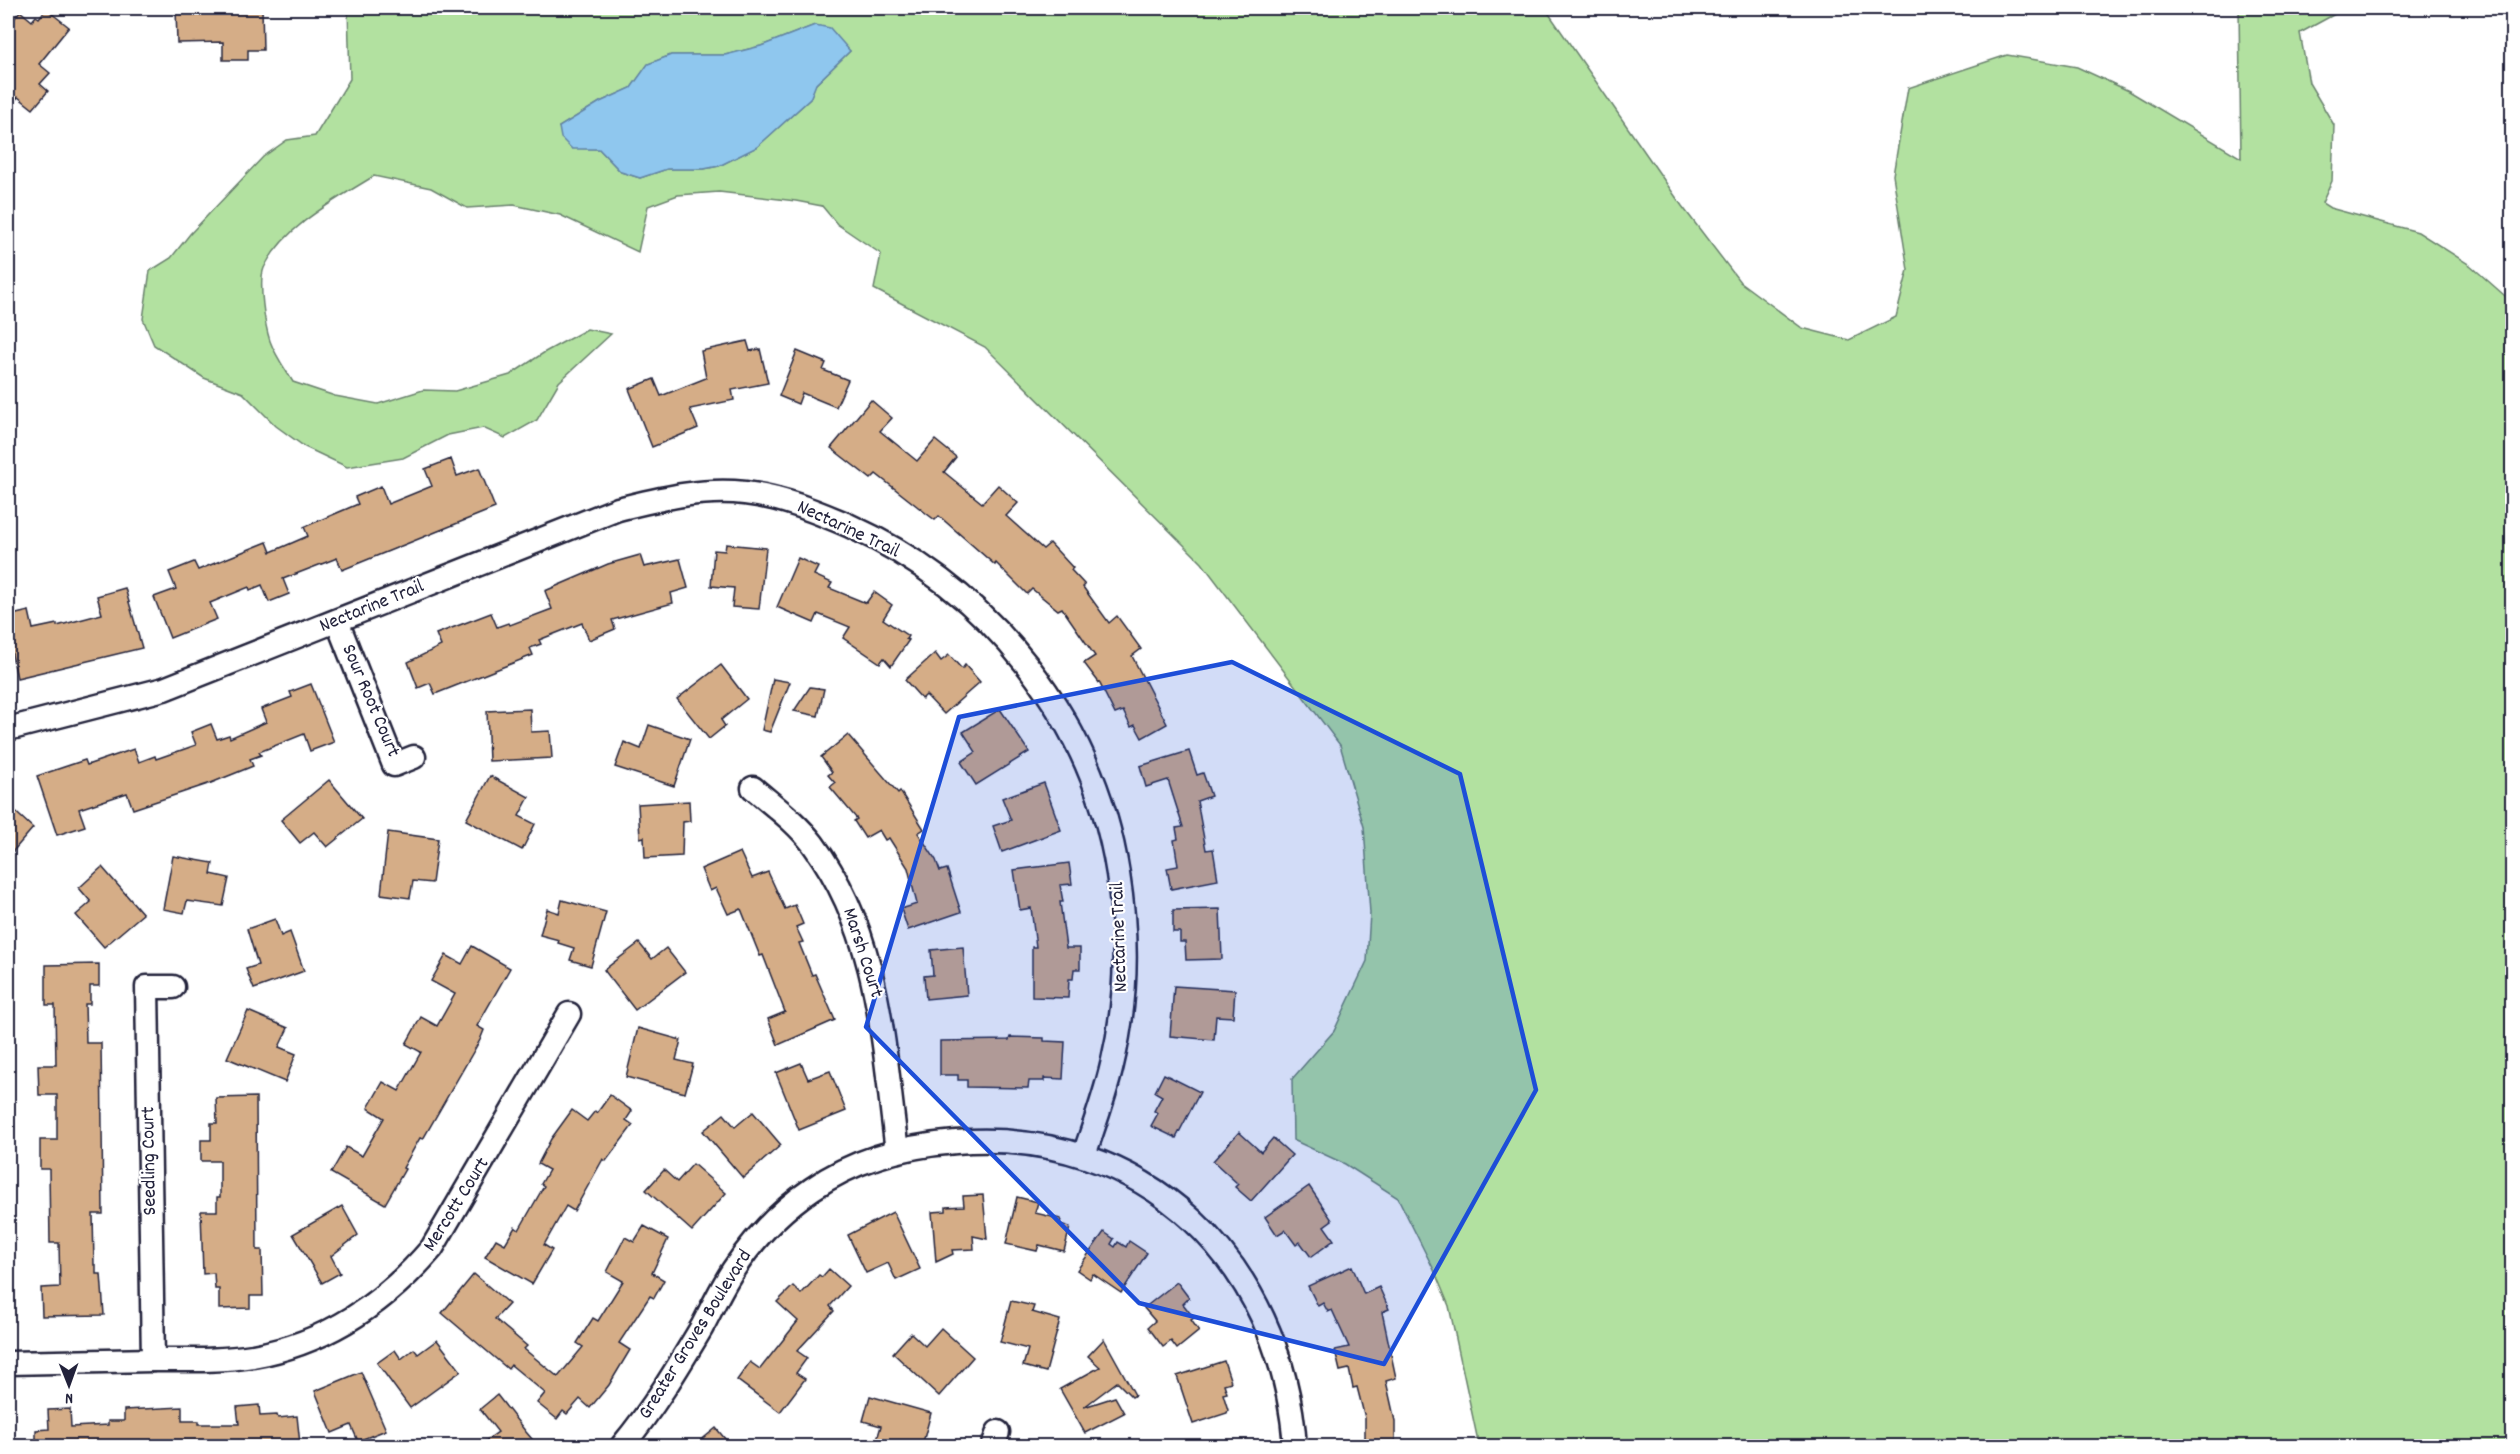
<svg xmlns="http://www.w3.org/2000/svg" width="2520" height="1454" font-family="Dekko,sans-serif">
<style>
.green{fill:#b2e1a0;stroke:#6a826e;stroke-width:1.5;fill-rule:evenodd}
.water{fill:#8fc7ee;stroke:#6385a6;stroke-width:1.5}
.building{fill:#d5ad87;stroke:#22223b;stroke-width:1.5}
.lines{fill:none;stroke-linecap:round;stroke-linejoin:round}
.minor-casing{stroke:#22223b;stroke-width:27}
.minor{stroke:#fff;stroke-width:22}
.marked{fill:#1d4ed8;fill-opacity:0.2;stroke:#1d4ed8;stroke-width:4.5;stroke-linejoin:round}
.labels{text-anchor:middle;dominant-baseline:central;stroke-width:4.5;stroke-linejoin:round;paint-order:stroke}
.street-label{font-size:20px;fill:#22223b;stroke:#fff}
</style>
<rect width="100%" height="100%" fill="#fff"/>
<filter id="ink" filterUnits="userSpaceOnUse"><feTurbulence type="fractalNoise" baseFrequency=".0167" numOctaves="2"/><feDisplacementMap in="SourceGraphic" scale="12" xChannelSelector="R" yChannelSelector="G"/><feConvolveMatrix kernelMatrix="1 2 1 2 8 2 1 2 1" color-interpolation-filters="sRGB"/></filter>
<g filter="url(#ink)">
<path class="green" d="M348 8H1545L1682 206 1740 282 1802 328 1849 340 1896 317 1908 270 1893 175 1908 88 2007 55 2077 67 2129 91 2241 158 2239 8H2346L2300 33 2309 83 2334 125 2332 181 2322 203 2330 208 2418 232 2470 265 2512 302V1446H1479L1449 1306 1434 1270 1398 1198 1345 1164 1293 1140 1292 1079 1334 1031 1367 961 1370 913 1364 827 1340 745 1202 563 985 347 874 289 881 254 837 224 822 206 796 201 719 192 678 195 648 206 638 252 560 215 514 205 467 208 431 188 374 176C337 199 283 227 264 268 258 282 265 326 270 341 275 355 285 369 293 382L335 396 378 404 423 390 455 391 510 375 545 352 587 329 611 334 559 382 537 420 505 438 483 428 448 435 403 458 347 467 305 447 276 426 243 393 204 378 154 345 143 319 150 271 171 258 190 234 263 157 287 140 315 136 350 79ZM815 25 850 51 815 85 810 99 757 147 719 166 704 169H667L640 178 621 172 599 149 572 148 559 127 600 102 631 88 648 64 671 55H725L761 46Z"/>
<path class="water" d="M815 25 830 28 850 51 816 84 810 99 757 147 719 166 704 169H667L640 178 621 172 599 149H572L561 138 559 127 600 102 631 88 648 64 671 55H725L761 46Z"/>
<g class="building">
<path d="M176 8H262L263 50H248V60H223V42L177 43Z"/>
<path d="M46 9 69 27 39 64 50 73 40 84 48 91 33 109 18 97 8 108V27L20 11 32 21 36 16 39 18Z"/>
<path d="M747 341 750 351 760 349 768 383 732 390 734 400 690 409 698 428 652 447 629 389 654 379 661 396 706 378 701 351Z"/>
<path d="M797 351 826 363 823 370 848 380 836 407 802 393 798 404 779 396Z"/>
<path d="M871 400 892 418 880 431 917 461 935 440 956 457 944 472 982 503 998 485 1018 503 1006 516 1043 549 1050 543 1073 568 1071 570 1085 585 1083 587 1109 623 1117 616 1141 649 1132 656 1167 724 1142 738 1135 725 1131 727 1123 711 1115 714 1100 684 1084 663 1095 656 1062 608 1058 610 1032 589 1027 594 996 563 995 565 939 516 935 520 927 514 876 474 871 479 831 448Z"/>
<path d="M451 459 457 476 479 468 495 508 342 570 337 558 283 579 289 594 269 602 262 585 250 590 249 587 210 603 217 619 170 638 154 597 176 589 169 572 194 562 198 570 267 542 271 552 308 536 304 527 358 504 355 497 381 486 388 504 432 486 425 469Z"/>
<path d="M726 544 766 548 759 609 732 607 734 588 711 586 714 550 725 551Z"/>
<path d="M640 555 644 567 680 559 688 588 671 593 673 603 612 620 615 629 589 640 582 623 539 640 541 644 530 648 533 655 435 694 430 683 418 688 408 662 441 646 436 634 491 613 497 627 508 623 510 625 552 609 545 591 608 564Z"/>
<path d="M798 558 818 567 814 575 832 583 829 588 866 603 874 592 892 605 883 619 908 636 906 639 909 640 891 666 884 658 880 663 843 638 850 627 818 614 814 623 777 607Z"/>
<path d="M125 588 142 648 17 678 8 636V616L29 611 33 629 57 624V626L102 614 97 596Z"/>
<path d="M935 653 941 661 949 655 962 669 965 665 980 682 944 714 926 695 922 699 905 680Z"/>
<path d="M721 665 747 699 721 720 725 726 709 739 677 699Z"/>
<path d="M773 679 790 682 770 732 762 730Z"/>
<path d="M311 684 334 742 310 751 304 734 259 752 261 755 250 759 253 766 211 783 133 809 127 793 79 809 85 826 57 835 37 776 85 760 87 765 134 749 139 762 155 756 156 759 196 745 191 732 211 724 217 739 229 735 230 738 266 722 261 709 292 697 290 692Z"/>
<path d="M810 687 824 689 818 716 794 711Z"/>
<path d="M530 709 531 732 550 731 552 758 489 761 487 711Z"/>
<path d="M1000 709 1029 752 976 785 961 762 976 752 963 732Z"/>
<path d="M649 725 690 739 674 786 615 767 624 742 641 749Z"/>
<path d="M848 735 898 793 900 791 924 829 918 833 936 860 940 871 947 869 961 912 908 930 901 909 917 904 908 868 889 838 885 840 879 830 865 838 854 821 857 819 830 787 835 783 828 775 832 772 821 757Z"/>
<path d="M1189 751 1197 775 1203 773 1211 796 1197 801 1206 850 1213 849 1218 880 1171 889 1167 868 1178 866 1174 840 1178 839 1176 828 1183 827 1168 780 1146 787 1140 766Z"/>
<path d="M490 776 529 797 519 816 535 824 522 850 466 820Z"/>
<path d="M329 780 362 819 327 847 314 832 300 843 281 820Z"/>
<path d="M1044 783 1061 830 1002 852 993 826 1011 820 1002 798Z"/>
<path d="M689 801 690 821 683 822 682 856 645 858 644 837 640 838 638 804Z"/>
<path d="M8 805 33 828 8 857Z"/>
<path d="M388 832 438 839 432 883 413 881 410 898 381 894Z"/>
<path d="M740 852 752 878 768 872 785 909 795 905 803 924 796 927 803 942 799 943 812 975 815 974 835 1020 778 1045 768 1019 785 1012 763 955 760 956 741 909 728 914 716 888 710 891 701 869Z"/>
<path d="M173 856 213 863 211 874 229 878 223 906 187 901 184 913 163 909Z"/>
<path d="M1069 863 1072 884 1060 885 1063 902H1060L1066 948H1080V969H1074L1073 979H1069L1068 998 1032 997V947H1036L1031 908 1020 910 1014 870Z"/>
<path d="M102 867 143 914 104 947 76 915 91 902 79 888Z"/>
<path d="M562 900 606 912 591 966 570 960 574 948 558 943 559 940 540 935 547 909 559 913Z"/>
<path d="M1220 909 1222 959 1186 960 1185 942H1180V932H1173V910Z"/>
<path d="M275 919 281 936 290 932 304 971 254 989 246 969 258 965 247 929Z"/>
<path d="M639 943 652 959 666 948 685 972 635 1010 604 970Z"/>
<path d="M472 946 510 968 477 1026 484 1030 480 1040 423 1139 420 1138 403 1168 405 1169 385 1204 331 1173 346 1147 362 1156 384 1118 368 1108 383 1082 399 1091 421 1052 406 1044 421 1017 437 1026 455 994 431 981 446 955 462 964Z"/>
<path d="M963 947 967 995 926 999 924 976 933 975 931 950Z"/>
<path d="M99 964V986H90V1004H85L86 1043H101L103 1214H93L94 1265H96V1274H101L104 1315 42 1316 41 1288 60 1287 59 1243H50L49 1169H40V1140H57V1095H39L38 1065H56L55 1005H46V965Z"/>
<path d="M1174 986 1235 990 1233 1017 1216 1016 1214 1040 1170 1036Z"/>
<path d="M248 1011 288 1028 279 1047 296 1054 285 1082 227 1058Z"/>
<path d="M638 1028 681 1040 676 1060 693 1064 685 1093 626 1077Z"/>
<path d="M1010 1037 1044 1038V1041L1065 1042 1063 1079 1044 1078V1081H1029L1028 1088 967 1087V1080H958V1075H940V1041L1009 1040Z"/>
<path d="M801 1063 808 1079 830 1071 846 1111 799 1130 776 1073Z"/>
<path d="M1164 1074 1200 1092 1176 1138 1151 1126 1158 1113 1154 1111 1162 1096 1155 1092Z"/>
<path d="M610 1095 632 1111 626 1120 633 1125 606 1161 603 1159 574 1211 566 1206 544 1245 552 1250 532 1284 485 1257 496 1239 505 1244 515 1227 519 1230 544 1186 541 1184 549 1170 538 1164 551 1139 572 1110 587 1121 595 1111 597 1113Z"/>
<path d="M256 1097 257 1250H262L263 1296H250V1308L219 1309V1289H215L214 1273 203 1274 201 1211H217V1197H220V1161H201V1140H211V1123H217L216 1098Z"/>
<path d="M753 1112 781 1145 743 1178 703 1131 724 1114 735 1127Z"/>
<path d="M1239 1132 1261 1152 1273 1138 1292 1155 1251 1201 1235 1187 1238 1184 1213 1161Z"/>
<path d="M693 1164 726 1193 692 1231 646 1190 664 1170 677 1182Z"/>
<path d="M1309 1186 1332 1220 1324 1226 1334 1240 1311 1257 1300 1242 1296 1245 1285 1230 1277 1235 1265 1217Z"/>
<path d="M983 1195 987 1239 973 1236 974 1249 952 1250 953 1254 936 1262 932 1212 946 1211V1207L964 1206 963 1196Z"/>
<path d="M1017 1197 1038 1202 1035 1213 1061 1219 1060 1224 1070 1227 1064 1251 1039 1245 1037 1251 1006 1244Z"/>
<path d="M342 1206 358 1235 331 1256 340 1273 322 1283 293 1234Z"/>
<path d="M893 1212 920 1269 896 1280 888 1263 866 1273 848 1235Z"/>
<path d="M644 1226 668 1239 652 1273 664 1280 654 1298 650 1296 619 1343 630 1350 609 1385 590 1408 580 1399 567 1414 563 1411 557 1419 537 1403 545 1393 511 1365 508 1369 442 1313 474 1274 509 1304 495 1319 527 1346 524 1349 558 1377 583 1347 577 1343 593 1318 598 1321 623 1281 607 1272 625 1237 634 1242Z"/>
<path d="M1104 1232 1114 1239 1111 1244 1115 1247 1118 1242 1126 1247 1129 1241 1147 1253 1121 1293 1093 1274 1090 1279 1077 1270Z"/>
<path d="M1352 1266 1364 1294 1379 1287 1389 1309 1382 1312 1396 1378 1386 1381 1395 1421V1446H1365V1418L1357 1387 1353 1388 1349 1369 1340 1371 1335 1350 1349 1347 1332 1310 1328 1312 1323 1303 1318 1306 1308 1286Z"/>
<path d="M829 1269 848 1286 830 1306 834 1311 797 1351 807 1358 796 1373 805 1379 780 1412 737 1380 750 1362 760 1369 798 1321 777 1302 793 1286 801 1294 819 1275 822 1277Z"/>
<path d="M1177 1282 1189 1298 1183 1304 1194 1318 1191 1320 1199 1331 1177 1349 1171 1341 1163 1347 1148 1327 1155 1321 1144 1308Z"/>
<path d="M1011 1301 1034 1306 1032 1312 1060 1320 1046 1372 1023 1366 1028 1349 1000 1342Z"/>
<path d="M941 1328 973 1357 939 1396 893 1353 911 1333 925 1346Z"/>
<path d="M1104 1339 1135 1395 1132 1397 1117 1382 1084 1407 1115 1397 1124 1413 1085 1433 1060 1389 1100 1367 1088 1356Z"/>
<path d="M437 1340 461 1371 410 1408 377 1363 395 1350 401 1359 414 1349 418 1354Z"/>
<path d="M1224 1361 1231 1382 1224 1384 1227 1393 1223 1394 1228 1410 1227 1413 1193 1424 1177 1376Z"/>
<path d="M361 1372 386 1430 358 1441 351 1425 332 1433 315 1391Z"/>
<path d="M497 1395 526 1432 538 1446H478L498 1432 480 1409Z"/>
<path d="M870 1396 931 1413 922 1446H875L881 1426 863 1421Z"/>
<path d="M259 1405 260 1416 277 1415 278 1418 297 1416 300 1444 282 1446H36V1430L49 1429 48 1410 70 1409 71 1427 108 1425V1421H124V1410L182 1407V1421H199V1424H239L237 1407Z"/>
<path d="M716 1428 731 1446H694Z"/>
</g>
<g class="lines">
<g class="minor-casing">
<g id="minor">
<path d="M337 621 394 765 414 757"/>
<path d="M8 729 164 689 618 509C660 499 701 488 745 493 781 497 815 511 848 525 990 589 1094 719 1118 874 1128 937 1127 1003 1112 1065 1105 1096 1094 1125 1084 1155"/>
<path d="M753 788C774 806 796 822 813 844 880 935 883 1044 897 1151"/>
<path d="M153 1360 147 987H173"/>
<path d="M8 1363C56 1362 105 1361 153 1360 186 1360 220 1361 253 1356 327 1343 384 1304 432 1248L569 1014"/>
<path d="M622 1446C653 1409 677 1369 702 1327 712 1308 721 1288 733 1270 753 1240 781 1210 812 1189 855 1159 904 1146 956 1142 1145 1127 1282 1262 1295 1446"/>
<path d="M993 1446 998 1432"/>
</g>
</g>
<use href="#minor" class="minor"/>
</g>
</g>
<path class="marked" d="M1232 662 1460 774 1536 1090 1384 1364 1139 1303 866 1027 959 717Z"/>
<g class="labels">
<g class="street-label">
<text transform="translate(848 530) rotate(25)">Nectarine Trail</text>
<text transform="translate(372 607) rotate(-22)">Nectarine Trail</text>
<text transform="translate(370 701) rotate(67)">Sour Root Court</text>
<text transform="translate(1120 937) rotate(-92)">Nectarine Trail</text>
<text transform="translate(862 953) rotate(72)">Marsh Court</text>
<text transform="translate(150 1161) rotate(-91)">Seedling Court</text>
<text transform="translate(457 1205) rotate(-58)">Mercott Court</text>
<text transform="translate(696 1335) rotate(-58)">Greater Groves Boulevard</text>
</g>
</g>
<rect width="2520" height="1454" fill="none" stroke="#fff" stroke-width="30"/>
<rect x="15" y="15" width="2490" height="1424" fill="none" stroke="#22223b" stroke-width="2" filter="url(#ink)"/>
<g transform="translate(69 1385) rotate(179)" stroke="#ffffff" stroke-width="4.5" paint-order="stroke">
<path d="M0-4.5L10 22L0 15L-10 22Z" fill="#22223b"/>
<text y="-9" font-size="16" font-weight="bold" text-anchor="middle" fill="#22223b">N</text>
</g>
</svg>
